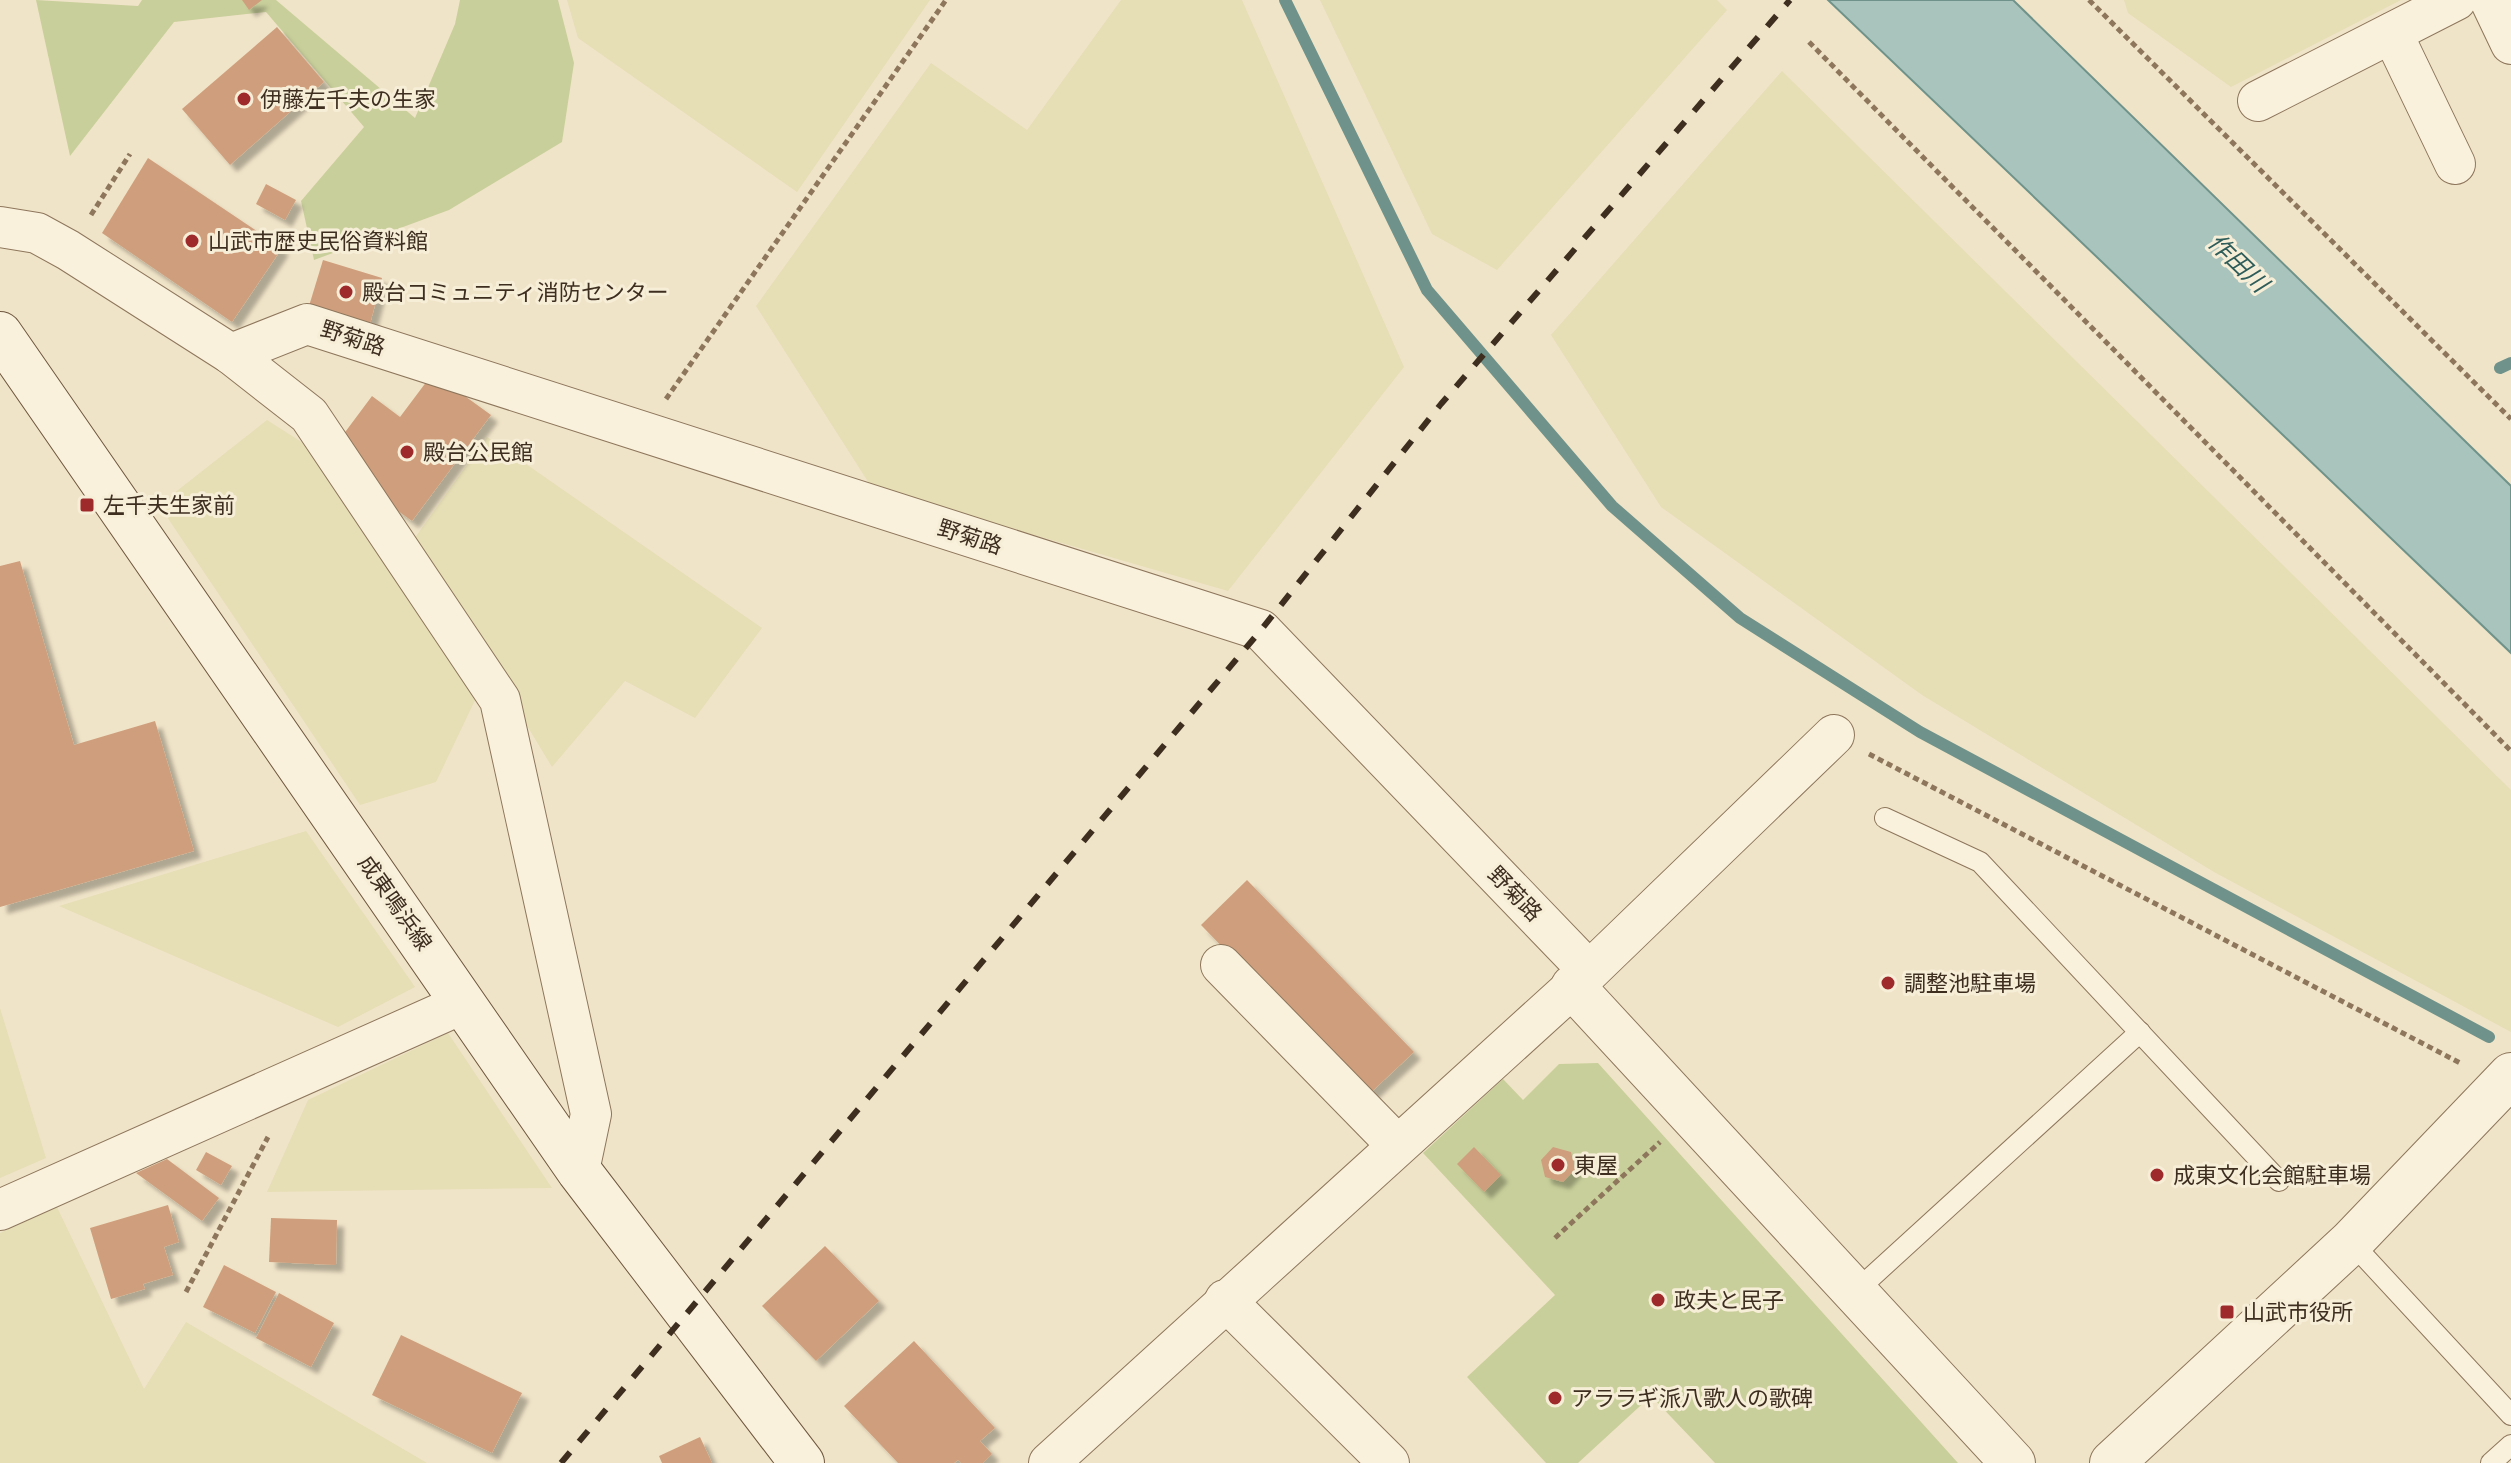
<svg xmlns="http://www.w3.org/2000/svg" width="2511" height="1463" font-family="Bitter,'Noto Sans JP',serif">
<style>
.farmland{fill:#e6deb5}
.green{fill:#c9cf9b}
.water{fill:#a9c4bc;stroke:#6f938a;stroke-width:2}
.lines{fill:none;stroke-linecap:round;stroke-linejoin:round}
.stream{stroke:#6f938a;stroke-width:12}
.building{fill:#cf9f7d;filter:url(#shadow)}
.service-casing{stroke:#8d765c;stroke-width:22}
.minor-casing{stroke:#8d765c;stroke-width:42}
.tertiary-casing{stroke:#8d765c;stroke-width:46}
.secondary-casing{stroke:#6f573f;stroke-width:46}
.path{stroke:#8d765c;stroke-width:5;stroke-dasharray:6 4;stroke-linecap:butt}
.service{stroke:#faf1dc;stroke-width:20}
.minor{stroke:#faf1dc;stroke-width:40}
.tertiary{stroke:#faf1dc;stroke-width:44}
.secondary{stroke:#faf1dc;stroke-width:44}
.rail{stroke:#3d2e20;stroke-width:6;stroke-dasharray:14 14;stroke-linecap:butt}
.poi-dot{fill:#9e2a2b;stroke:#f7eed8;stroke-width:3}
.labels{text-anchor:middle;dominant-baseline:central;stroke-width:6;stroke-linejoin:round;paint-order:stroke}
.poi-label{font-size:22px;fill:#3d2e20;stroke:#f7eed8;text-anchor:start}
.street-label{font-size:22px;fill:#3d2e20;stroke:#f7eed8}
.water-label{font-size:24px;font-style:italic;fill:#2f5d5a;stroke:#f7eed8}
</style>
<defs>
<filter id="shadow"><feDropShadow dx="7" dy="7" stdDeviation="2" flood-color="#0004"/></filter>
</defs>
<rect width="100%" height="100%" fill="#f0e4c8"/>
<g class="farmland">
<path d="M567 0H930L797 192 578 38Z"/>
<path d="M1121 0H1242L1404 367 1228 591 872 488 756 306 931 63 1027 130Z"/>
<path d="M1320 0H1717L1727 10 1497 270 1432 234Z"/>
<path d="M2124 0H2401L2231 87 2128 13Z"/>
<path d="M1782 71 2511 790V1032L2214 872 1922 695 1661 507 1551 335Z"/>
<path d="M267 420 303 443 478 694 436 782 360 805 159 505Z"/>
<path d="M487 437 762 628 695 718 625 681 552 767 414 539Z"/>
<path d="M306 831 415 987 338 1027 59 906Z"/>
<path d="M0 1008 46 1158 0 1178Z"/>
<path d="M448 1033 552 1188 267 1192 308 1100Z"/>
<path d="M57 1207 144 1389 186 1322 427 1463H0V1233Z"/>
</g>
<g class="green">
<path d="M36 0 138 6 142 0H276L415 118 455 24 460 0H558L574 63 562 142 449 210 314 260 301 201 364 127 266 12 174 22 70 156Z"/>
<path d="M1598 1063 1958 1463H1715L1651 1396 1578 1463H1546L1467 1377 1555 1295 1423 1153 1503 1079 1523 1100 1559 1064Z"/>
</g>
<path class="water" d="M1828 0H2013L2511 486V653Z"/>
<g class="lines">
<g class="stream">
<path d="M1285 0 1427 290 1612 506 1740 618 1920 732 2489 1037"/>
<path d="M2500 368 2511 363"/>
</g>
</g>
<g class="building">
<path d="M242 0H262L249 10Z"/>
<path d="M277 27 324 82 230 165 182 109Z"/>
<path d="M148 158 282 248 232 322 102 233Z"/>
<path d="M266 184 296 200 285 220 256 204Z"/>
<path d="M323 260 382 278 370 324 309 306Z"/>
<path d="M433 373 491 415 412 521 351 477 337 443 372 396 400 417Z"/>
<path d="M20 561 74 745 155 721 194 851 0 907V566Z"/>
<path d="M1247 880 1414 1052 1367 1096 1201 925Z"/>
<path d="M1474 1147 1501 1175 1484 1192 1457 1164Z"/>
<path d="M1553 1147 1571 1152 1575 1169 1563 1182 1545 1177 1541 1160Z"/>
<path d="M206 1152 232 1166 221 1185 196 1170Z"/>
<path d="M167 1159 219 1198 202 1221 136 1173Z"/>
<path d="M168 1205 179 1242 164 1247 173 1275 143 1284 145 1289 111 1299 90 1228Z"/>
<path d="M271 1218 337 1220 336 1265 269 1262Z"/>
<path d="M825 1246 879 1301 816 1361 762 1306Z"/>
<path d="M224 1265 276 1292 255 1333 203 1307Z"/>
<path d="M279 1293 334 1323 311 1367 256 1338Z"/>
<path d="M401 1335 522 1393 492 1453 372 1395Z"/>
<path d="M914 1341 995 1428 980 1441 992 1454 983 1463H961L958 1460 954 1463H898L844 1406Z"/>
<path d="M700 1437 712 1463H662L659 1456Z"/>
</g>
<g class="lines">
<g class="service-casing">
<g id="service">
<path d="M1885 818 1980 862 2279 1181"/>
<path d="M2351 1242 2511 1415"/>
<path d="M1855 1292 2140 1032"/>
<path d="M2491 1463 2511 1445"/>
</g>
</g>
<g class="minor-casing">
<g id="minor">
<path d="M2490 0 2511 44"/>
<path d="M2392 33 2455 164"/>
<path d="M2258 101 2456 0"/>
<path d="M0 227 37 233 68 250 231 354 309 415 500 700 591 1114 579 1171"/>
<path d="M231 354 307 324 1261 630 1589 971"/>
<path d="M1221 965 1396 1144"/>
<path d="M0 1210 464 1003"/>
<path d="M1225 1300 1389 1463"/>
<path d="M1049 1463 1573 987 1834 735"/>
</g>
</g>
<g class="tertiary-casing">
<g id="tertiary">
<path d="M1573 987 2013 1463"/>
<path d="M2112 1463 2351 1242 2511 1075"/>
</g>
</g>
<g class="secondary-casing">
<path id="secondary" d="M0 334 579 1171 802 1463"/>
</g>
<g class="path">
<path d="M2089 0 2511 419"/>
<path d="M1809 42 2511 751"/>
<path d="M91 215 130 154"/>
<path d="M666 399 946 0"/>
<path d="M1869 754 2462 1064"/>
<path d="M1555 1238 1660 1142"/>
<path d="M186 1292 268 1137"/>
</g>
<use href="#service" class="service"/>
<use href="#minor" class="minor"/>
<use href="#tertiary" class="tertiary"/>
<use href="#secondary" class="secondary"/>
<path class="rail" d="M561 1463 1261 630 1441 404 1790 0"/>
</g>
<g class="poi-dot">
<circle cx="244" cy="99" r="8"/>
<circle cx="192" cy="241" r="8"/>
<circle cx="346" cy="292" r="8"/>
<circle cx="407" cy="452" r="8"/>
<rect x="79" y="497" width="16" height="16" rx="4"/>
<circle cx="1888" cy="983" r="8"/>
<circle cx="1558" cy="1165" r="8"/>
<circle cx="2157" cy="1175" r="8"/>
<circle cx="1658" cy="1300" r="8"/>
<rect x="2219" y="1304" width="16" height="16" rx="4"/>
<circle cx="1555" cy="1398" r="8"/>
</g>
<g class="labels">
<g class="poi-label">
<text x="260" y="99">伊藤左千夫の生家</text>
<text x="208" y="241">山武市歴史民俗資料館</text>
<text x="362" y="292">殿台コミュニティ消防センター</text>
<text x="423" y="452">殿台公民館</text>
<text x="103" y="505">左千夫生家前</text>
<text x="1904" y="983">調整池駐車場</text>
<text x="1574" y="1165">東屋</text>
<text x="2173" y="1175">成東文化会館駐車場</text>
<text x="1674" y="1300">政夫と民子</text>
<text x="2243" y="1312">山武市役所</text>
<text x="1571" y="1398">アララギ派八歌人の歌碑</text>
</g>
<g class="street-label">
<text transform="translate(353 338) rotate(18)">野菊路</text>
<text transform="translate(970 537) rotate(18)">野菊路</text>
<text transform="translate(1515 894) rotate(46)">野菊路</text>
<text transform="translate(395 903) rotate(55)">成東鳴浜線</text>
</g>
<g class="water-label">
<text transform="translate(2238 263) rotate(44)">作田川</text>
</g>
</g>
</svg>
